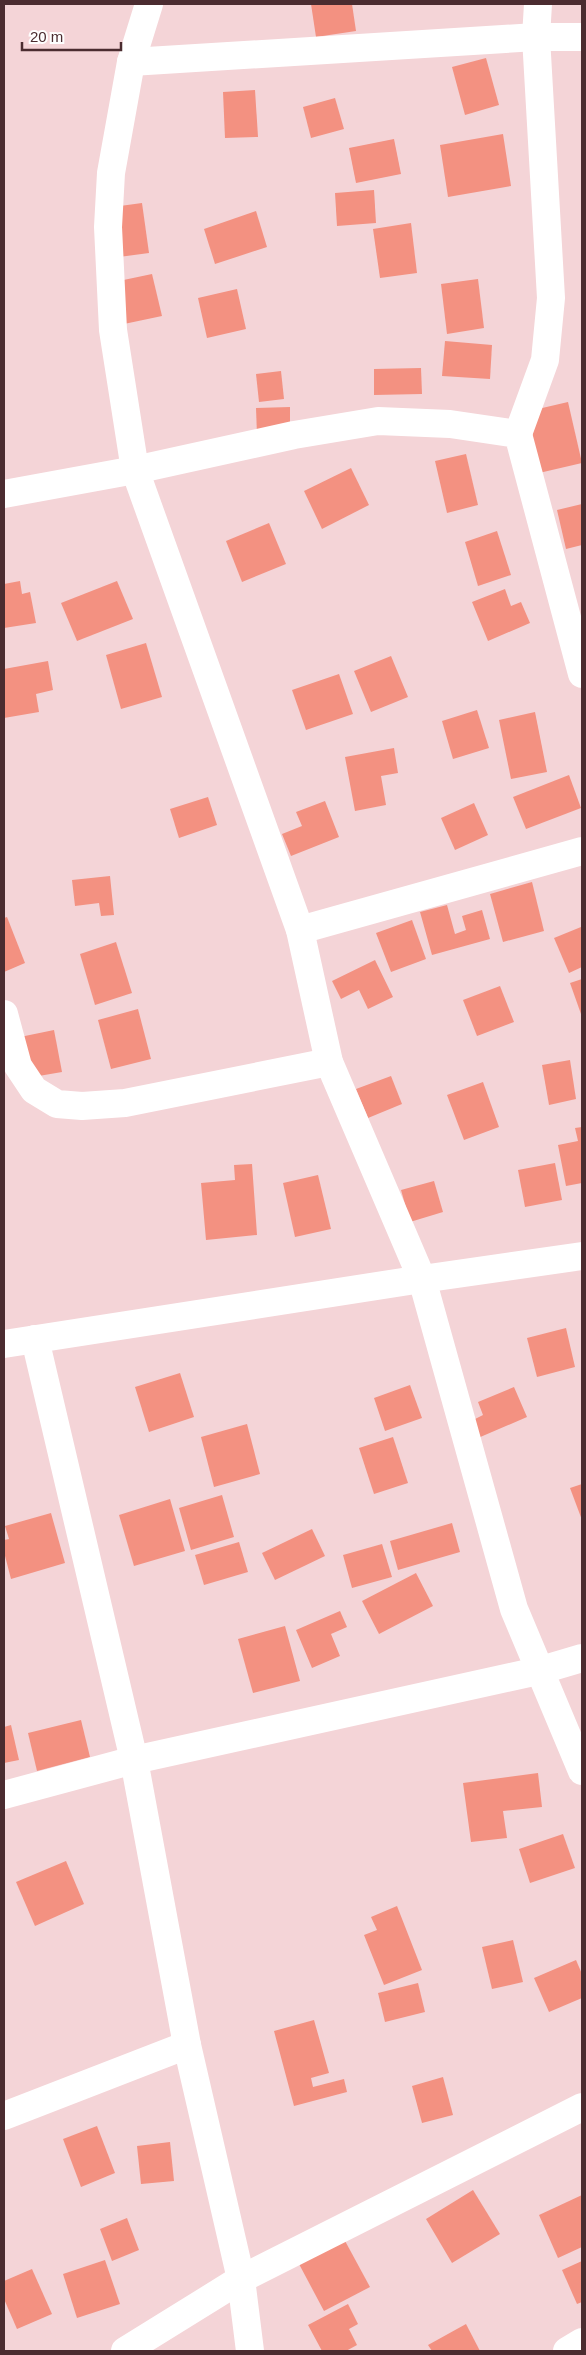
<svg xmlns="http://www.w3.org/2000/svg" width="586" height="2355" font-family="Arial,sans-serif">
<style>
.building{fill:#f39181}
.lines{fill:none;stroke-linecap:round;stroke-linejoin:round}
.street{stroke:#fff;stroke-width:28}
.secondary{stroke:#fff;stroke-width:28}
</style>
<rect width="100%" height="100%" fill="#f4d4d7"/>
<g class="building">
<path d="M311 4H352L356 31 316 37Z"/>
<path d="M486 58 499 105 465 115 452 67Z"/>
<path d="M255 90 258 137 225 138 223 92Z"/>
<path d="M335 98 344 129 311 138 303 107Z"/>
<path d="M503 134 511 186 448 197 440 145Z"/>
<path d="M394 139 401 174 356 183 349 148Z"/>
<path d="M374 190 376 223 337 226 335 193Z"/>
<path d="M142 203 149 253 104 259 98 209Z"/>
<path d="M256 211 267 247 215 264 204 229Z"/>
<path d="M411 223 417 273 380 278 373 229Z"/>
<path d="M152 274 162 316 124 324 114 282Z"/>
<path d="M478 279 484 328 447 334 441 284Z"/>
<path d="M237 289 246 329 207 338 198 298Z"/>
<path d="M445 341 492 345 490 379 442 376Z"/>
<path d="M421 368 422 394 374 395V369Z"/>
<path d="M281 371 284 399 259 402 256 374Z"/>
<path d="M568 402 582 463 539 473 525 412Z"/>
<path d="M290 407V434L257 435 256 408Z"/>
<path d="M466 454 478 505 447 513 435 461Z"/>
<path d="M351 468 369 505 322 529 304 491Z"/>
<path d="M582 504V545L566 549 557 510Z"/>
<path d="M269 523 286 564 242 582 226 541Z"/>
<path d="M497 531 511 575 478 586 465 542Z"/>
<path d="M20 581 22 594 30 592 36 623 4 628V584Z"/>
<path d="M117 581 133 619 77 641 61 603Z"/>
<path d="M505 589 511 606 521 602 530 623 488 641 472 602Z"/>
<path d="M146 643 162 697 121 709 106 655Z"/>
<path d="M391 656 408 697 371 712 354 671Z"/>
<path d="M48 661 53 690 36 694 39 712 4 718V669Z"/>
<path d="M339 674 353 714 306 730 292 690Z"/>
<path d="M477 710 489 748 453 759 442 721Z"/>
<path d="M535 712 547 772 511 779 499 720Z"/>
<path d="M394 748 398 773 381 776 386 805 355 811 345 757Z"/>
<path d="M569 775 581 808 526 829 513 797Z"/>
<path d="M208 797 217 825 179 838 170 809Z"/>
<path d="M325 801 339 837 291 856 282 834 302 826 296 812Z"/>
<path d="M474 803 488 835 455 850 441 818Z"/>
<path d="M110 876 114 915 101 916 99 903 75 906 72 880Z"/>
<path d="M532 882 544 931 503 942 490 894Z"/>
<path d="M447 905 455 934 466 930 462 916 482 910 490 939 432 955 420 912Z"/>
<path d="M7 917 25 963 4 972V918Z"/>
<path d="M412 920 426 959 391 972 376 933Z"/>
<path d="M581 927 582 967 569 973 554 938Z"/>
<path d="M116 942 132 993 95 1005 80 954Z"/>
<path d="M375 960 393 997 368 1009 359 990 341 999 332 981Z"/>
<path d="M582 979V1014H581L570 983Z"/>
<path d="M500 986 514 1022 477 1036 463 1000Z"/>
<path d="M138 1009 151 1059 111 1069 98 1020Z"/>
<path d="M54 1030 62 1072 27 1078 20 1037Z"/>
<path d="M570 1060 576 1099 549 1105 542 1065Z"/>
<path d="M391 1076 402 1104 368 1118 356 1089Z"/>
<path d="M483 1082 499 1127 464 1140 447 1095Z"/>
<path d="M582 1127V1183L566 1186 558 1145 578 1141 575 1128Z"/>
<path d="M555 1163 562 1200 525 1207 518 1170Z"/>
<path d="M252 1164 257 1235 206 1240 201 1183 235 1180 234 1165Z"/>
<path d="M318 1175 331 1229 295 1237 283 1183Z"/>
<path d="M434 1181 443 1212 410 1222 401 1190Z"/>
<path d="M566 1328 575 1367 537 1377 527 1338Z"/>
<path d="M180 1373 194 1417 149 1432 135 1387Z"/>
<path d="M410 1385 422 1418 385 1431 374 1398Z"/>
<path d="M514 1387 527 1417 478 1438 471 1421 483 1415 478 1402Z"/>
<path d="M247 1424 260 1474 214 1487 201 1437Z"/>
<path d="M393 1437 408 1483 374 1494 359 1448Z"/>
<path d="M582 1484V1520L570 1488Z"/>
<path d="M222 1495 234 1537 191 1550 179 1508Z"/>
<path d="M170 1499 185 1551 134 1566 119 1515Z"/>
<path d="M51 1513 65 1563 11 1579 4 1552V1540L9 1539 5 1526Z"/>
<path d="M452 1523 460 1552 398 1570 390 1541Z"/>
<path d="M312 1529 325 1556 275 1580 262 1553Z"/>
<path d="M239 1542 248 1572 204 1585 195 1555Z"/>
<path d="M382 1544 392 1577 352 1588 343 1555Z"/>
<path d="M416 1573 433 1606 379 1634 362 1601Z"/>
<path d="M340 1611 347 1627 331 1634 340 1656 312 1668 296 1630Z"/>
<path d="M285 1626 300 1681 253 1693 238 1639Z"/>
<path d="M81 1720 90 1757 37 1771 28 1733Z"/>
<path d="M11 1725 19 1760 4 1763V1727Z"/>
<path d="M538 1773 542 1807 503 1811 507 1838 471 1842 463 1783Z"/>
<path d="M563 1834 575 1868 530 1883 519 1849Z"/>
<path d="M66 1861 84 1904 35 1926 16 1882Z"/>
<path d="M397 1906 422 1970 384 1985 364 1935 377 1930 371 1917Z"/>
<path d="M513 1940 523 1982 492 1989 482 1947Z"/>
<path d="M576 1960 582 1974V1998L549 2012 534 1978Z"/>
<path d="M418 1983 425 2012 385 2022 378 1993Z"/>
<path d="M314 2020 329 2073 311 2078 313 2087 344 2079 347 2092 294 2106 274 2031Z"/>
<path d="M443 2077 453 2115 422 2123 412 2086Z"/>
<path d="M97 2126 115 2173 81 2187 63 2139Z"/>
<path d="M170 2142 174 2181 141 2184 137 2146Z"/>
<path d="M473 2190 500 2234 452 2263 426 2219Z"/>
<path d="M582 2195V2247L558 2258 539 2215Z"/>
<path d="M127 2218 139 2250 112 2261 100 2229Z"/>
<path d="M344 2239 370 2287 324 2311 299 2264Z"/>
<path d="M105 2260 120 2304 77 2318 63 2274Z"/>
<path d="M582 2261V2302L577 2304 562 2270Z"/>
<path d="M32 2269 52 2314 17 2329 4 2299V2281Z"/>
<path d="M348 2304 358 2324 349 2329 357 2345 346 2351H322L308 2325Z"/>
<path d="M466 2324 480 2351H432L428 2345Z"/>
</g>
<g class="lines">
<g class="street">
<path d="M131 62 536 37H582"/>
<path d="M518 434 545 360 551 298 536 37 538 4"/>
<path d="M4 494 135 470 294 435 378 421 450 424 518 434 582 674"/>
<path d="M300 930 582 851"/>
<path d="M4 1014 18 1066 34 1090 57 1104 82 1106 125 1103 329 1062"/>
<path d="M422 1279 514 1609 582 1771"/>
<path d="M35 1339 134 1760 187 2045 241 2279 250 2351"/>
<path d="M4 1795 134 1760 538 1671 582 1658"/>
<path d="M4 2116 187 2045"/>
<path d="M125 2351 241 2279 582 2107"/>
<path d="M567 2351 582 2342"/>
</g>
<g class="secondary">
<path d="M149 4 131 62 111 173 108 227 113 330 135 470 300 930 329 1062 422 1279"/>
<path d="M4 1344 422 1279 582 1256"/>
</g>
</g>
<rect width="586" height="2355" fill="none" stroke="#4b2c30" stroke-width="10"/>
<path d="M22 42v8h99v-8" fill="none" stroke="#4b2c30" stroke-width="2.5"/>
<text x="30" y="42" font-size="15" fill="#4b2c30" stroke="#fefefe" stroke-width="4" paint-order="stroke">20 m</text>
</svg>
